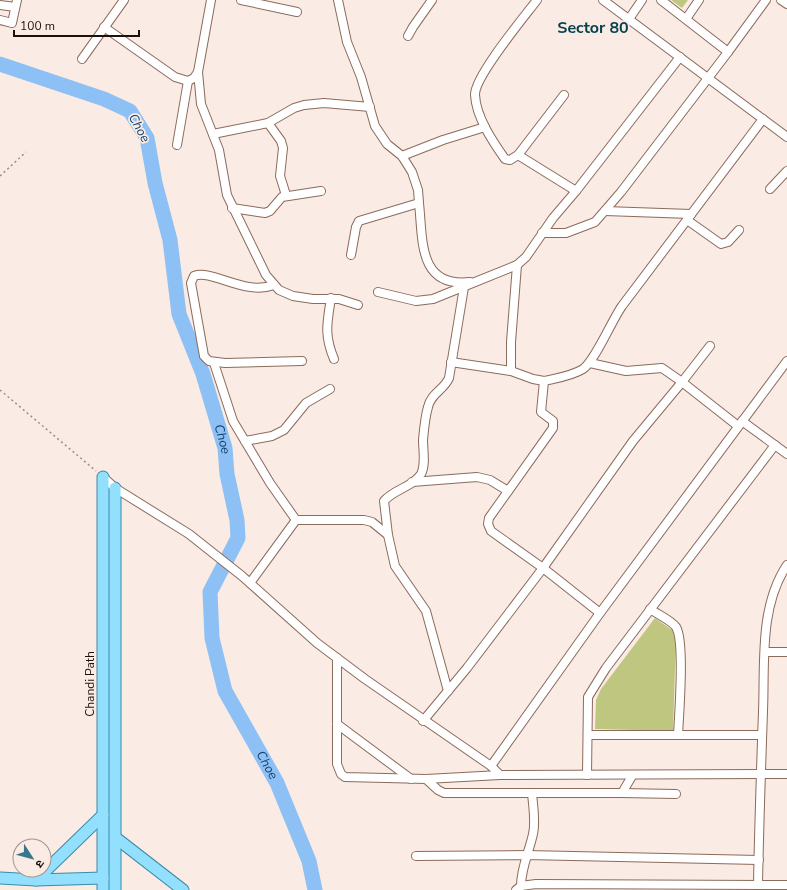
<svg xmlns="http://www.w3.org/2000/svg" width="787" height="890" font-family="'Nunito Sans','Noto Sans Devanagari',sans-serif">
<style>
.green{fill:#bfc680}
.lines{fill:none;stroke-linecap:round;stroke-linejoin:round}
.river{stroke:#8dc0f4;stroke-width:15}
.minor-casing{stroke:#8b6b5c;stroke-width:10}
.major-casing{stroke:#3b8ba8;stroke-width:13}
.path{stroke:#9a8c85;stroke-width:1.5;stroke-dasharray:2 3;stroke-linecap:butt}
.minor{stroke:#fff;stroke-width:8}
.major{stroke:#92e0fd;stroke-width:11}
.labels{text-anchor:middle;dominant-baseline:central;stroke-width:3.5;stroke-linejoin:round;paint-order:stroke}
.street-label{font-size:12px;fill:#1e110b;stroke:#faebe4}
.water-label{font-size:13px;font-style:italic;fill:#14426c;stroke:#faebe4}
.district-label{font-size:16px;font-weight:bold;fill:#05404e;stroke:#faebe4}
</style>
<rect width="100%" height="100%" fill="#faebe4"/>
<g class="green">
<path d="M671 0H688L682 8Z"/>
<path d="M655 618 672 630 676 638 673 731 595 729 596 700 601 689Z"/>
</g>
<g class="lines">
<path class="river" id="s1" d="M0 64 104 99 130 111 147 138 155 183 170 240 179 314 203 374 225 448 227 474 237 520 238 538 210 592 212 638 225 691 277 783 309 861 315 890"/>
<g class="minor-casing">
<g id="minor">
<path d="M241 0 297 12"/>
<path d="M338 0 347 42 361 77 375 126 387 144 402 156 412 172 418 190 419 203 359 221 356 227 351 255"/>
<path d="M537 0C524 17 474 77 475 95 476 117 493 142 505 159L510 160 518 155 564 95"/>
<path d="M603 0 787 137"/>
<path d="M781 0 787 4"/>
<path d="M0 5 15 7"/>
<path d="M629 19 642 0"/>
<path d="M686 19 699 0"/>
<path d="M0 20 12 23 17 0"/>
<path d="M104 27 175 77 188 81 194 78 198 72 211 0"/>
<path d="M408 36 413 27 432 0"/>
<path d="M728 52 766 0"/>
<path d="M82 59 124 0"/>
<path d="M198 72 201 104 219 150 227 195 266 275 279 290 293 296 313 299H339L358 305"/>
<path d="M268 123 281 141 283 148 280 176 286 195"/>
<path d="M213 134 268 123 294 108 304 105 324 103 370 107"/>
<path d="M177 145 188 81"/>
<path d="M518 155 576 191 680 57"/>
<path d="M402 156 443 140 485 127"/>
<path d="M770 189 787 171"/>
<path d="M419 203C423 240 418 288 470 282"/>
<path d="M232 208 265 213 270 211 282 197 321 191"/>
<path d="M605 211 691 214"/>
<path d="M687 220 721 244 728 242 739 230"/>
<path d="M542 233H566L595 222 621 192 728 52 661 0"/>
<path d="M274 285C244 296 213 269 194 276L191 283 204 356 209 361 225 363 302 361"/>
<path d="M378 292 416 301 433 299 517 265 526 257 553 218 576 191"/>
<path d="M331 298C327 323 324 335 334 359"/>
<path d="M787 361 600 613 491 766 500 775 787 774"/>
<path d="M451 362 511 371 533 379 544 381"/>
<path d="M214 363 233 421 270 483 296 520"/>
<path d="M590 363 626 371 662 368 682 382 710 346"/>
<path d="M511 371V342L517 265"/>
<path d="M742 421 787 454"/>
<path d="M245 441 272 436 284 430 306 403 330 389"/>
<path d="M103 477 115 488 189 534 242 576 317 643 365 679 491 766"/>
<path d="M412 482 477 477 490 480 508 491"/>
<path d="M250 583 296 520H364L372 522 388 535"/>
<path d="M650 609C657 614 671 620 676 627 685 641 679 715 678 735"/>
<path d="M600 613 543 568 491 531 488 524 489 518 553 428V421L541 412 544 381C557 378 572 376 583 369 595 361 612 320 622 306L763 119"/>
<path d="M765 652H787"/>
<path d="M337 658V764L341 774 345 777 426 779 500 775"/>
<path d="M448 691 426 611 395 566 388 535 384 501C394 489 413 487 421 474 426 465 423 450 423 440 424 429 425 417 428 407 431 393 444 390 449 378L464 287"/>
<path d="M423 721 467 668 543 568 633 441 682 382 738 426"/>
<path d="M337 724 411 779"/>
<path d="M588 735H762"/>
<path d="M587 775 588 697 606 668 775 445"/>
<path d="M426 779 438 790 444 793H622L632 776"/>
<path d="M622 793 676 794"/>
<path d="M416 856 526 855 759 860"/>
<path d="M758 885C759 827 761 769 763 711 765 663 759 607 787 565"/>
<path d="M521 886C521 868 529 852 533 834 536 821 533 806 532 793"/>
<path d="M516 890 521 886 536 884 787 885"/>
</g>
</g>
<g class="major-casing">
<g id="major">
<path d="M116 838 183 890"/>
<path d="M0 878 36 880 103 878"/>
<path d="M36 880 103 815"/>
<path d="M103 890V477"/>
<path d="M115 890V488"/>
</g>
</g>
<g class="path">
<path d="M0 176 26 152"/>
<path d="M0 390 96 471"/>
</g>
<use href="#minor" class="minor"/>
<use href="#major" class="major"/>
</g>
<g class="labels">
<g class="street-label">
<text transform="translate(90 684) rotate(-90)">Chandi Path</text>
</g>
<g class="water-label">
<text transform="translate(139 128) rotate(61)">Choe</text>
<text stroke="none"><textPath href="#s1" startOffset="482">Choe</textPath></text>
<text stroke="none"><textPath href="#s1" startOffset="829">Choe</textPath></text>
</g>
<g class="district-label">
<text x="593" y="28">Sector 80</text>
</g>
</g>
<g transform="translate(32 858) rotate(126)"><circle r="19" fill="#faebe4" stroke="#a2948d"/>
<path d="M0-3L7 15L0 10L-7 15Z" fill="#37788b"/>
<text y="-6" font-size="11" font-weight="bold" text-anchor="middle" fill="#1e110b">उ</text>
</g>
<path d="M14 30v6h125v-6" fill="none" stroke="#1e110b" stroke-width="2"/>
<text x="20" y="30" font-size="12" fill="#1e110b" stroke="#faebe4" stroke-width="3" paint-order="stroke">100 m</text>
</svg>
